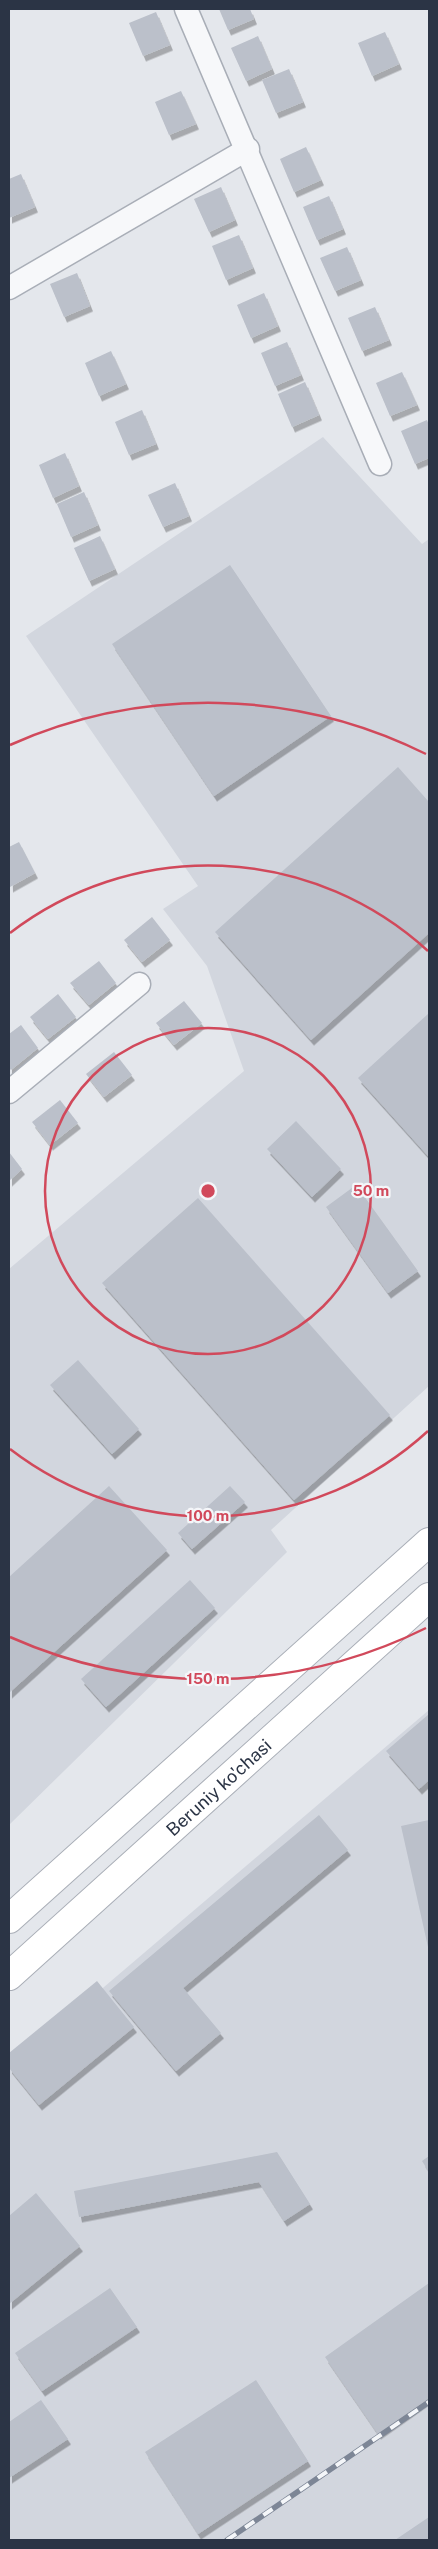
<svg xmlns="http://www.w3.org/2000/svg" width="438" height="2549" font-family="'Public Sans',sans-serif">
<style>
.built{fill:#d2d6de}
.building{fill:#bbc0ca;filter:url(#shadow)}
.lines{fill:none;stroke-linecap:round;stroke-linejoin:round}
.minor-casing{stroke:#a9aeb7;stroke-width:25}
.secondary-casing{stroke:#a9aeb7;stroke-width:30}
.minor{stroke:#f7f8fa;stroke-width:22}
.secondary{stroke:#fff;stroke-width:28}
.rail-casing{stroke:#7d8696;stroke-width:5.5}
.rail{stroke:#f4f6f9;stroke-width:4;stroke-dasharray:11;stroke-linecap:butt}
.ring{fill:none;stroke:#d1495b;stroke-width:2.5}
.labels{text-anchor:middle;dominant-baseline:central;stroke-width:4.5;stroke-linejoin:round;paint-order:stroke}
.street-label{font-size:18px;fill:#2b3445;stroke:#f4f6f9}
.centre{fill:#d1495b;stroke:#f4f6f9;stroke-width:2.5}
.ring-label{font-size:15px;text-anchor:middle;font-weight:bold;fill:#d1495b;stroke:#f4f6f9;stroke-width:4.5;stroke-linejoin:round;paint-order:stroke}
</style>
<defs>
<filter id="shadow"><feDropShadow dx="3" dy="5.5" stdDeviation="0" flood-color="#0004"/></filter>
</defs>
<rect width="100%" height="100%" fill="#e4e7ec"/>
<g class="built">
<path d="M323 437 422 544 429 539V1386L271 1530 287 1552 9 1825V1269L244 1071 207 966 163 909 198 886 26 636Z"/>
<path d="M429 1710V2540H9V2068Z"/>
</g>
<g class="building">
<path d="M219 9H250L254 19 228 30Z"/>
<path d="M156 12 170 45 143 56 129 23Z"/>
<path d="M385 32 399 64 372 76 358 43Z"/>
<path d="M258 36 272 69 246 81 231 48Z"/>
<path d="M289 69 303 102 276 113 262 80Z"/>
<path d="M181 91 196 124 169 135 155 102Z"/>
<path d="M306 147 321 180 294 192 280 159Z"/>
<path d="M21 174 35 207 9 218V179Z"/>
<path d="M221 187 235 220 209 232 194 199Z"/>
<path d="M329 196 343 229 317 240 303 207Z"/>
<path d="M239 235 253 268 226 280 212 246Z"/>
<path d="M347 247 361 280 335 291 320 258Z"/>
<path d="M77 273 90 306 64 317 50 284Z"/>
<path d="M264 293 278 326 251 338 237 305Z"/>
<path d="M375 307 389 340 362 351 348 318Z"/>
<path d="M287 342 301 375 275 386 261 353Z"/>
<path d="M111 351 126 384 99 396 85 363Z"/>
<path d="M402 372 417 405 390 416 376 383Z"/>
<path d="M305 382 319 415 292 427 278 394Z"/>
<path d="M142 410 156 444 129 455 115 422Z"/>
<path d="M427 420 429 425V458L415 464 401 431Z"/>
<path d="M65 453 79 486 53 498 39 465Z"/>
<path d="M175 483 189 516 163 527 148 495Z"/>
<path d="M84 492 98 525 71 537 57 504Z"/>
<path d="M100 536 115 569 89 581 74 548Z"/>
<path d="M230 565 331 716 214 796 112 644Z"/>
<path d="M398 767 429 802V933L311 1040 215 932Z"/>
<path d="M19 842 35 873 10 887 9 847Z"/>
<path d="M152 917 170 940 142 962 124 940Z"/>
<path d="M99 961 116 983 89 1005 70 983Z"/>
<path d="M58 994 76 1017 48 1039 30 1017Z"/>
<path d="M184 1001 202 1023 174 1045 156 1023Z"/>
<path d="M429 1013V1157L358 1078Z"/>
<path d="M21 1025 38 1048 11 1070 9 1068V1034Z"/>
<path d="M114 1052 132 1075 104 1097 86 1074Z"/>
<path d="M60 1100 78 1123 50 1145 32 1122Z"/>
<path d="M296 1121 341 1169 312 1197 267 1149Z"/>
<path d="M9 1152 22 1169 9 1181Z"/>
<path d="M356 1185 418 1271 388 1293 326 1207Z"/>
<path d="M198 1198 390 1415 294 1500 102 1283Z"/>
<path d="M78 1360 139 1429 112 1454 50 1385Z"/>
<path d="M109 1486 167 1550 9 1693V1577Z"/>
<path d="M230 1486 245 1502 192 1549 178 1533Z"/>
<path d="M190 1580 215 1608 106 1707 81 1679Z"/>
<path d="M429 1714V1780L419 1789 386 1751Z"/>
<path d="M319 1815 348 1850 183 1988 221 2033 176 2071 109 1991Z"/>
<path d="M429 1820V1947H428L401 1826Z"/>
<path d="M97 1981 134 2027 39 2105 9 2068V2053Z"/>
<path d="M277 2152 310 2204 284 2221 259 2182 79 2217 74 2191Z"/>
<path d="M429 2156V2172L422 2161Z"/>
<path d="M36 2193 80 2246 9 2304V2216Z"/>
<path d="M429 2283V2398L378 2434 325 2357Z"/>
<path d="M110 2288 137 2327 42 2391 15 2353Z"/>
<path d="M256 2380 308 2461 198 2534 145 2452Z"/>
<path d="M41 2400 68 2439 9 2478V2422Z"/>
<path d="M429 2517V2540H395Z"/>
</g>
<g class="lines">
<g class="minor-casing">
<g id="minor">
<path d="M186 9 380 464"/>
<path d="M9 288 248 149"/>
<path d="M9 1092 139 984"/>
</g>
</g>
<g class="secondary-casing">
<g id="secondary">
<path d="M9 1919 429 1542"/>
<path id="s1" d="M9 1976 429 1597"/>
</g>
</g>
<use href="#minor" class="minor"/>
<use href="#secondary" class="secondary"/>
<g class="rail-casing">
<path id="rail" d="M227 2540 429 2402"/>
</g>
<use href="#rail" class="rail"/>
</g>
<g class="ring">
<circle cx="208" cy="1191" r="163"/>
<path d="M428 1431A325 325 0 0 1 10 1449M10 933A325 325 0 0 1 428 951"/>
<path d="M426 1628A488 488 0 0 1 10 1637M10 745A488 488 0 0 1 426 754"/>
</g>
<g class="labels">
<g class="street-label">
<text stroke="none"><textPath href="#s1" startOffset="282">Beruniy ko'chasi</textPath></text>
</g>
</g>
<circle cx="208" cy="1191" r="8" class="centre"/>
<g class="ring-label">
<text x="371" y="1196">50 m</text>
<text x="208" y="1521">100 m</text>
<text x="208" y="1684">150 m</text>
</g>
<rect width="438" height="2549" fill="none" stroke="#2b3445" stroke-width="20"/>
</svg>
